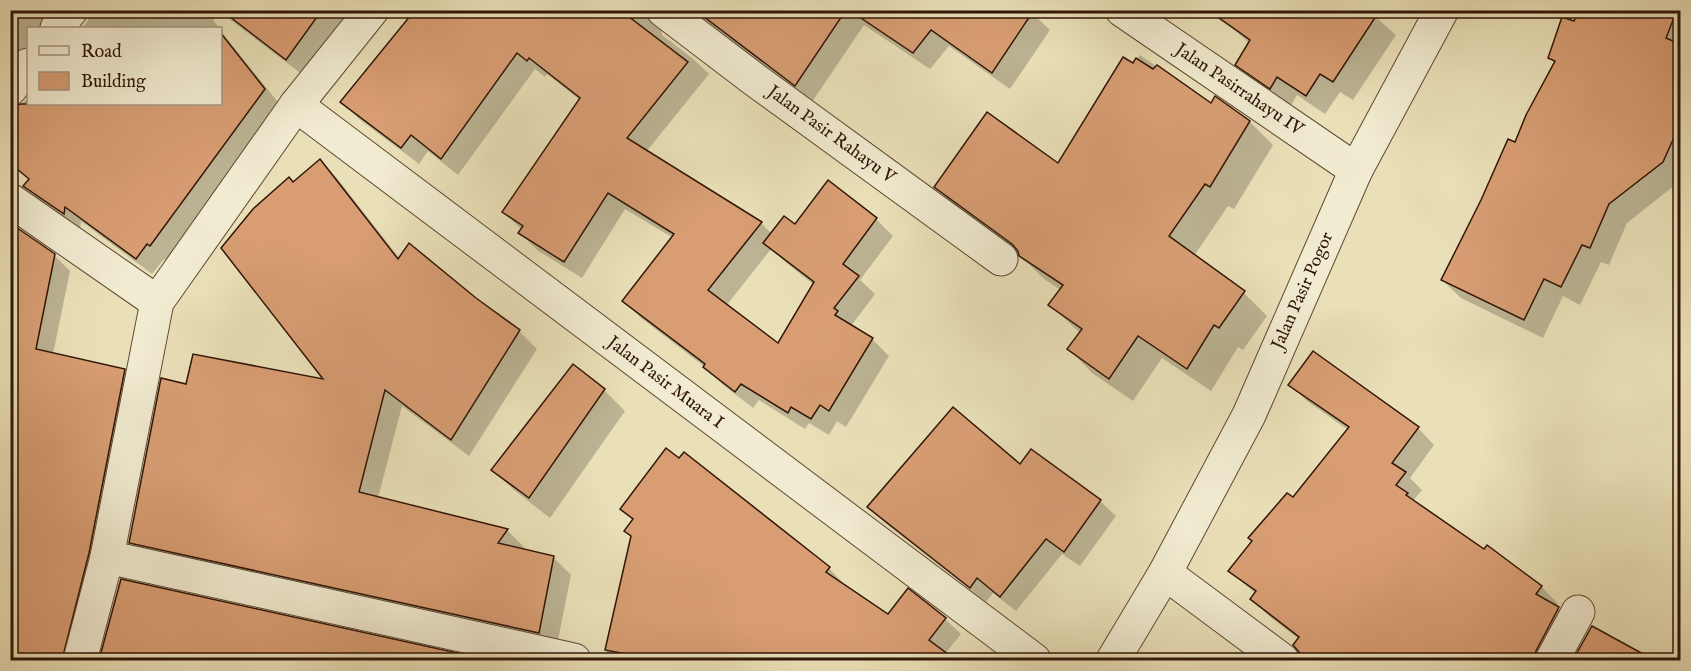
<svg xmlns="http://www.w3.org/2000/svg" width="1691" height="671" font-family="'IM FELL English',serif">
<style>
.shadow{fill:#0003;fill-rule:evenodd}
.building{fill:#d89d73;stroke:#301506;stroke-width:1.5}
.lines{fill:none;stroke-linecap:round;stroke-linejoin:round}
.street-casing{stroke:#5e4832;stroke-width:35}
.street{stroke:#f1ebd1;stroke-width:33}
.labels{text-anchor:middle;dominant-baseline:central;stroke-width:4.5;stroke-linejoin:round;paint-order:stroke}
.street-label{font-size:18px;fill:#301506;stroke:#f1ebd1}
</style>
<rect width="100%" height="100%" fill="#eae0b8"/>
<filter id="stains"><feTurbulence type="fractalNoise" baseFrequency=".00333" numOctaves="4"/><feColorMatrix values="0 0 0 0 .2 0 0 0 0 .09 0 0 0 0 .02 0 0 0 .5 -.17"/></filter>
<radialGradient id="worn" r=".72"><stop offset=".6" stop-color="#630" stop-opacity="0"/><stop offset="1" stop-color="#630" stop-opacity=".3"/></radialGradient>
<g class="shadow">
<path d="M10 10H78L61 28H28V71L10 95Z"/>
<path d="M91 10H350L303 75 220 12 213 20 219 28H82L87 22Z"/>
<path d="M629 10H672L661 26 662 35 691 57 709 74 646 152 761 223 772 234 795 226 876 219 893 236 860 280 875 294 851 326 872 339 889 356 846 427 837 421 829 435 809 423 805 429 759 400 753 408 722 384 705 367 641 318 624 300 673 238 625 209 582 278 537 250 520 233 522 230 504 212 580 100 547 74 545 77 535 69 458 175 428 151 419 164 359 119 342 102 625 16ZM771 249 783 260 814 285 778 345 726 306Z"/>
<path d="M690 10H1029L1050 30 1010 89 949 46 930 69 864 25 812 102Z"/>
<path d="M1205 10H1368L1396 35 1353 100 1340 92 1325 114 1297 95 1290 107 1256 84 1237 64 1250 44 1237 32Z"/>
<path d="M1581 10H1680V181L1627 223 1609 265 1601 262 1580 305 1563 296 1543 338 1461 298 1442 280 1516 144 1555 63 1549 57 1575 23Z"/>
<path d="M220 30 281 106 166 261 164 259 152 274 81 221 80 229 41 202 25 186 30 180 10 163 17 108 28 98V104H220Z"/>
<path d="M1140 55 1212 105 1250 122 1273 145 1234 209 1228 206 1194 256 1244 293 1267 316 1243 350 1238 347 1211 391 1162 358 1133 401 1092 373 1069 349 1080 333 1050 305 1061 290 1044 279 1019 254 959 210 936 187 1058 165Z"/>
<path d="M320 161 337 178 400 259 475 299 519 331 537 349 469 456 402 406 378 498 507 530 524 547 522 550 554 558 571 575 556 650 148 560 131 542 187 385 326 381 293 183Z"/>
<path d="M10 225 54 255 70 271 53 354 124 371 139 386 79 660H10Z"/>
<path d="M1290 385 1418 428 1434 445 1410 478 1422 490 1413 501 1485 551 1487 547 1542 587 1558 604 1556 607 1575 625 1556 660H1305L1301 657 1300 640 1269 616 1252 599 1256 594 1230 571 1293 499 1348 430 1307 401Z"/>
<path d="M604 390 625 411 550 518 514 490 493 470Z"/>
<path d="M1020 466 1100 501 1116 516 1080 566 1062 554 1016 611 993 593 986 602 884 522 869 507Z"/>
<path d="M622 509 829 568 844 584 842 585 889 616 945 619 961 634 944 655 950 660H817L807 653 801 660H604L632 537 634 520Z"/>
<path d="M122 581 482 660H101Z"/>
<path d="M1593 628 1651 660H1575Z"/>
</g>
<g class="building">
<path d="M221 10H322L286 60Z"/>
<path d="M415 10H620L688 62 627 138 762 222 708 290 778 343 814 282 763 243 784 216 795 224 828 180 877 218 843 264 859 276 834 308 838 311 835 315 873 338 829 411 820 405 811 419 791 407 788 413 741 384 735 392 703 367 705 364 622 301 674 234 608 193 564 262 518 233 523 226 502 212 580 98 529 58 527 61 517 53 441 159 411 135 401 148 340 102Z"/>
<path d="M695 10H846L795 86Z"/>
<path d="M849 10H1034L992 73 931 30 913 53Z"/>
<path d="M1208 10H1380L1333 82 1320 74 1306 96 1277 77 1270 89 1235 65 1250 40Z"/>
<path d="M1579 10H1677L1666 38 1680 44V124L1663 162 1609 204 1590 248 1582 245 1561 287 1544 279 1524 320 1441 280 1481 200 1508 139 1515 142 1526 115 1555 61 1548 58 1562 17 1574 21Z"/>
<path d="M220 32 265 89 150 246 147 244 136 259 65 207 64 214 23 186 29 179 10 163V107L21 104H220Z"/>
<path d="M1123 57 1133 63 1136 58 1153 69 1157 65 1211 103 1215 96 1250 121 1210 187 1205 184 1169 236 1245 291 1219 328 1214 325 1187 369 1138 336 1109 379 1067 349 1082 329 1048 305 1063 285 1019 256 1018 251 1012 244 934 187 987 112 1058 163Z"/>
<path d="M320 159 398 259 409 243 476 298 520 330 451 440 385 390 359 492 508 529 498 543 554 556 539 633 129 543 161 378 186 384 193 354 323 379 221 248 253 209 289 177 293 182Z"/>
<path d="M10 223 55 254 36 349 125 369 89 553 62 660H10Z"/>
<path d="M1313 351 1419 427 1392 463 1406 472 1396 485 1408 493 1406 495 1484 549 1487 545 1542 586 1536 594 1559 607 1536 651 1533 660H1300L1299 652 1293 645 1299 637 1250 599 1256 591 1228 571 1252 541 1248 538 1287 493 1293 497 1349 427 1288 385Z"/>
<path d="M573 364 605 389 529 498 491 470Z"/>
<path d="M953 407 1020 464 1031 449 1101 500 1064 552 1046 539 1000 597 977 578 970 588 867 507Z"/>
<path d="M666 448 679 458 684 452 830 567 826 572 888 614 908 588 946 618 929 640 956 660H658L605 650 631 536 624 531 633 519 620 509Z"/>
<path d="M121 579 489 660H99Z"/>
<path d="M1592 626 1654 660H1573Z"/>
</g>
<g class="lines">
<g class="street-casing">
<g id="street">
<path d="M663 10 755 80 1001 259"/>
<path d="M1122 10 1356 170"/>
<path d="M57 28 71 10"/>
<path d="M10 89 28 65"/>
<path d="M296 105 1034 660"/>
<path d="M10 200 157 302"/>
<path d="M107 557 574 660"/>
<path d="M1165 573 1282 660"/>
<path d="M80 660 107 557 157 302 296 105 372 10"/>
<path d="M1113 660 1165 573 1249 415 1356 170 1442 10"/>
<path d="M1552 660 1578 612"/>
</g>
</g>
<use href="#street" class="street"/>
</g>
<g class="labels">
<g class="street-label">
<text transform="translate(1239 90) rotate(34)">Jalan Pasirrahayu IV</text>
<text transform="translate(831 135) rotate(36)">Jalan Pasir Rahayu V</text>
<text transform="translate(1303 291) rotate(-66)">Jalan Pasir Pogor</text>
<text transform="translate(665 383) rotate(37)">Jalan Pasir Muara I</text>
</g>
</g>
<rect width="1691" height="671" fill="none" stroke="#eae0b8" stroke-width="36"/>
<rect x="12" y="12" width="1667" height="647" fill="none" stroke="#301506" stroke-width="3"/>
<rect x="18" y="18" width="1655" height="635" fill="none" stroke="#301506" stroke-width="1.5"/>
<rect x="27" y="27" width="195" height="78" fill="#f1ebd1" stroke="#a49580" stroke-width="1.5"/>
<rect x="39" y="46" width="30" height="9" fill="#f1ebd1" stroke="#a49580" stroke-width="1.5"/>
<text x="81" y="57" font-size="18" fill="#301506">Road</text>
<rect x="39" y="72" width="30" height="18" fill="#d89d73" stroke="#a49580" stroke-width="1.5"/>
<text x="81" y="87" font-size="18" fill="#301506">Building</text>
<rect width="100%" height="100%" filter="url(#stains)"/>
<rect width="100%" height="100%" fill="url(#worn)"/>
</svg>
